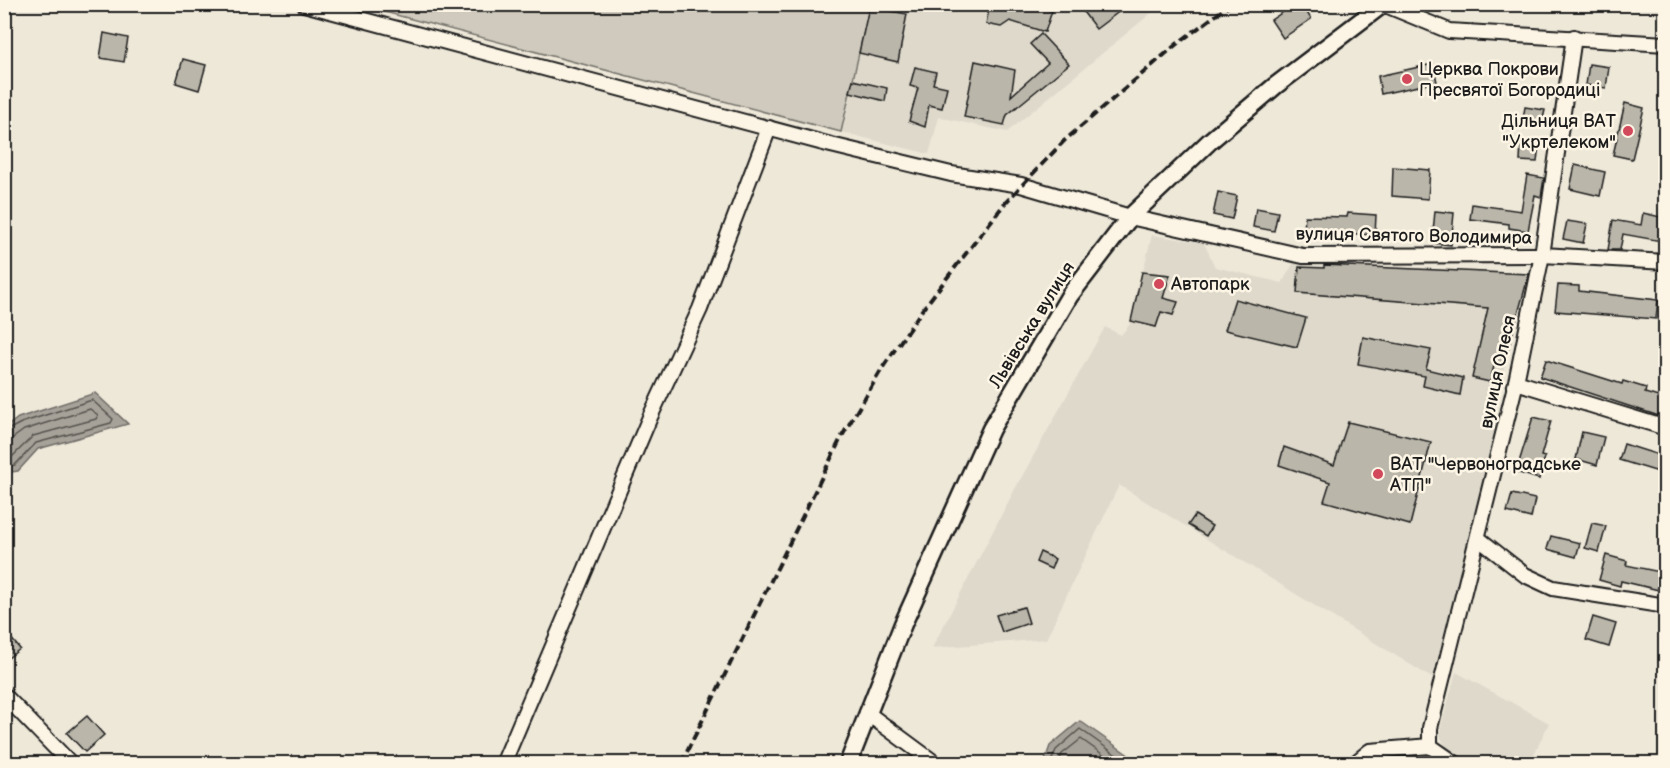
<svg xmlns="http://www.w3.org/2000/svg" width="1670" height="768" font-family="'Balsamiq Sans',sans-serif">
<style>
.built{fill:#ded9cb}
.green{fill:#cfcabd;stroke:#76736c;stroke-width:1.5}
.water{fill:#a7a299;stroke:#6f6c67;stroke-width:1.5}
.lines{fill:none;stroke-linecap:round;stroke-linejoin:round}
.shore{stroke:#54524e;stroke-width:1.5}
.building{fill:#bab6aa;stroke:#1c1c1c;stroke-width:1.5}
.minor-casing{stroke:#1c1c1c;stroke-width:18}
.major-casing{stroke:#1c1c1c;stroke-width:21}
.minor{stroke:#fcf5e5;stroke-width:14}
.major{stroke:#fcf5e5;stroke-width:16}
.rail{stroke:#1c1c1c;stroke-width:4;stroke-dasharray:9 4.5;stroke-linecap:butt}
.poi-dot{fill:#d1495b;stroke:#fcf5e5;stroke-width:2}
.labels{text-anchor:middle;dominant-baseline:central;stroke-width:5;stroke-linejoin:round;paint-order:stroke}
.poi-label{font-size:18px;fill:#1c1c1c;stroke:#fcf5e5;text-anchor:start}
.street-label{font-size:18px;fill:#1c1c1c;stroke:#fcf5e5}
</style>
<rect width="100%" height="100%" fill="#eee8d9"/>
<filter id="ink" filterUnits="userSpaceOnUse"><feTurbulence type="fractalNoise" baseFrequency=".0167" numOctaves="2"/><feDisplacementMap in="SourceGraphic" scale="12" xChannelSelector="R" yChannelSelector="G"/><feConvolveMatrix kernelMatrix="1 2 1 2 8 2 1 2 1" color-interpolation-filters="sRGB"/></filter>
<g filter="url(#ink)">
<g class="built">
<path d="M870 5H1161L1007 132 939 117 929 154 841 132Z"/>
<path d="M1152 235 1204 243 1215 267 1282 283 1294 262 1529 274 1492 415 1502 418 1432 678 1119 485 1046 639 932 648 1015 489 1105 327 1121 335 1130 324Z"/>
<path d="M1456 672 1549 723 1530 763H1474L1446 747 1439 734Z"/>
</g>
<path class="green" d="M358 5H870L841 132Z"/>
<g class="water">
<path d="M95 393 128 424 38 449 18 471 5 473V428L18 418Z"/>
<path d="M1080 721 1140 763H1044L1050 746Z"/>
</g>
<g class="lines">
<g class="shore">
<path d="M4 432 21 423 92 400 113 419 111 423 36 443 15 465 4 467"/>
<path d="M4 440 13 438 24 430 90 409 98 415 96 419 33 436 11 458 4 459"/>
<path d="M1050 764 1056 750 1080 729 1129 764"/>
<path d="M1058 764 1062 754 1081 739 1116 764"/>
</g>
</g>
<g class="building">
<path d="M990 4H1033L1052 11 1045 32 1010 21 1001 27 986 24Z"/>
<path d="M1087 4H1129L1096 29 1081 9Z"/>
<path d="M1295 4H1302L1311 19 1283 38 1271 20Z"/>
<path d="M869 7 907 14 898 62 859 53Z"/>
<path d="M104 33 128 38 124 62 100 58Z"/>
<path d="M1041 34 1069 64 1007 115 1004 125 964 117 975 61 1015 70 1011 96 1048 63 1030 44Z"/>
<path d="M183 59 206 65 199 90 176 83Z"/>
<path d="M1433 64 1437 82 1381 94 1378 76Z"/>
<path d="M1589 64 1609 67 1606 88 1586 85Z"/>
<path d="M915 67 936 72 933 84 947 87 942 108 929 105 925 127 909 121 918 88 910 86Z"/>
<path d="M853 80 887 88 885 101 850 92Z"/>
<path d="M1625 103 1644 108 1632 159 1613 155Z"/>
<path d="M1525 107 1545 110 1542 123 1523 119Z"/>
<path d="M1521 143 1539 144 1537 162 1520 161Z"/>
<path d="M1575 165 1605 172 1600 196 1570 189Z"/>
<path d="M1393 167 1430 170 1428 199 1392 196Z"/>
<path d="M1527 175 1544 178 1541 197 1535 195 1528 231 1509 228V224L1470 219 1472 204 1521 211Z"/>
<path d="M1218 192 1237 196 1232 219 1213 215Z"/>
<path d="M1256 208 1278 212 1274 231 1253 227Z"/>
<path d="M1435 211 1454 213 1451 245 1432 243Z"/>
<path d="M1348 213 1376 215 1375 235 1304 231 1305 216 1347 217Z"/>
<path d="M1643 213 1665 218 1661 241 1623 234 1620 250H1608L1613 220 1641 225Z"/>
<path d="M1567 221 1587 224 1583 243 1563 239Z"/>
<path d="M1324 265 1529 274 1504 364 1495 362 1490 382 1472 378 1488 308 1297 293 1299 267 1324 268Z"/>
<path d="M1142 272 1170 275 1163 298 1178 302 1173 315 1161 312 1156 327 1131 321Z"/>
<path d="M1558 285 1579 286V291L1658 300 1656 319 1555 311Z"/>
<path d="M1235 299 1306 318 1297 347 1225 330Z"/>
<path d="M1363 337 1431 350 1426 369 1463 378 1460 395 1423 386 1425 376 1358 364Z"/>
<path d="M1546 360 1622 384 1623 381 1646 388 1645 393 1665 399V418L1540 377Z"/>
<path d="M1533 417 1551 421 1541 456 1545 457 1539 479 1516 472Z"/>
<path d="M1348 422 1431 442 1410 525 1324 501 1330 482 1279 465 1284 447 1334 465Z"/>
<path d="M1582 432 1604 437 1597 465 1576 459Z"/>
<path d="M1624 444 1665 457V474L1619 460Z"/>
<path d="M1512 494 1535 499 1531 518 1507 512Z"/>
<path d="M1195 515 1212 526 1206 536 1188 525Z"/>
<path d="M1592 523 1606 526 1599 552 1585 548Z"/>
<path d="M1551 536 1580 543 1576 557 1547 549Z"/>
<path d="M1040 552 1055 559 1051 569 1036 562Z"/>
<path d="M1606 555 1627 561 1626 565 1665 573 1663 591 1621 581 1620 586 1599 580Z"/>
<path d="M1024 607 1029 623 1002 632 996 615Z"/>
<path d="M1593 617 1616 624 1609 647 1586 640Z"/>
<path d="M4 630 20 649 4 661Z"/>
<path d="M87 716 104 735 85 752 67 733Z"/>
</g>
<g class="lines">
<g class="minor-casing">
<g id="minor">
<path d="M304 4 831 145 951 174 1021 185 1130 217 1303 256 1542 255 1666 262"/>
<path d="M1383 4 1449 31 1666 44"/>
<path d="M1516 382 1666 428"/>
<path d="M1479 539 1525 575 1553 588 1666 606"/>
<path d="M4 695 71 764"/>
<path d="M867 713 936 764"/>
<path d="M1430 746V728L1516 382 1542 255 1574 37"/>
<path d="M1430 746 1456 764"/>
<path d="M503 764 650 417 700 309 769 128"/>
<path d="M1354 764 1370 751 1430 746"/>
</g>
</g>
<g class="major-casing">
<path id="major" d="M848 764 903 624 991 429 1070 295 1130 217 1210 141 1275 86 1383 4"/>
</g>
<use href="#minor" class="minor"/>
<use href="#major" class="major"/>
<path class="rail" d="M681 764 841 438 883 367 922 310 1006 202 1064 141 1178 43 1231 4"/>
</g>
</g>
<g class="poi-dot">
<circle cx="1407" cy="79" r="6"/>
<circle cx="1628" cy="131" r="6"/>
<circle cx="1159" cy="284" r="6"/>
<circle cx="1378" cy="474" r="6"/>
</g>
<g class="labels">
<g class="poi-label">
<text x="1419" y="69">Церква Покрови<tspan x="1419" dy="21">Пресвятої Богородиці</tspan></text>
<text x="1616" y="121" text-anchor="end">Дільниця ВАТ<tspan x="1616" dy="21">"Укртелеком"</tspan></text>
<text x="1171" y="284">Автопарк</text>
<text x="1390" y="464">ВАТ "Червоноградське<tspan x="1390" dy="21">АТП"</tspan></text>
</g>
<g class="street-label">
<text transform="translate(1414 236) rotate(1)">вулиця Святого Володимира</text>
<text transform="translate(1032 325) rotate(-58)">Львівська вулиця</text>
<text transform="translate(1498 372) rotate(-78)">вулиця Олеся</text>
</g>
</g>
<rect width="1670" height="768" fill="none" stroke="#fcf5e5" stroke-width="24"/>
<rect x="12" y="12" width="1646" height="744" fill="none" stroke="#1c1c1c" stroke-width="2" filter="url(#ink)"/>
</svg>
